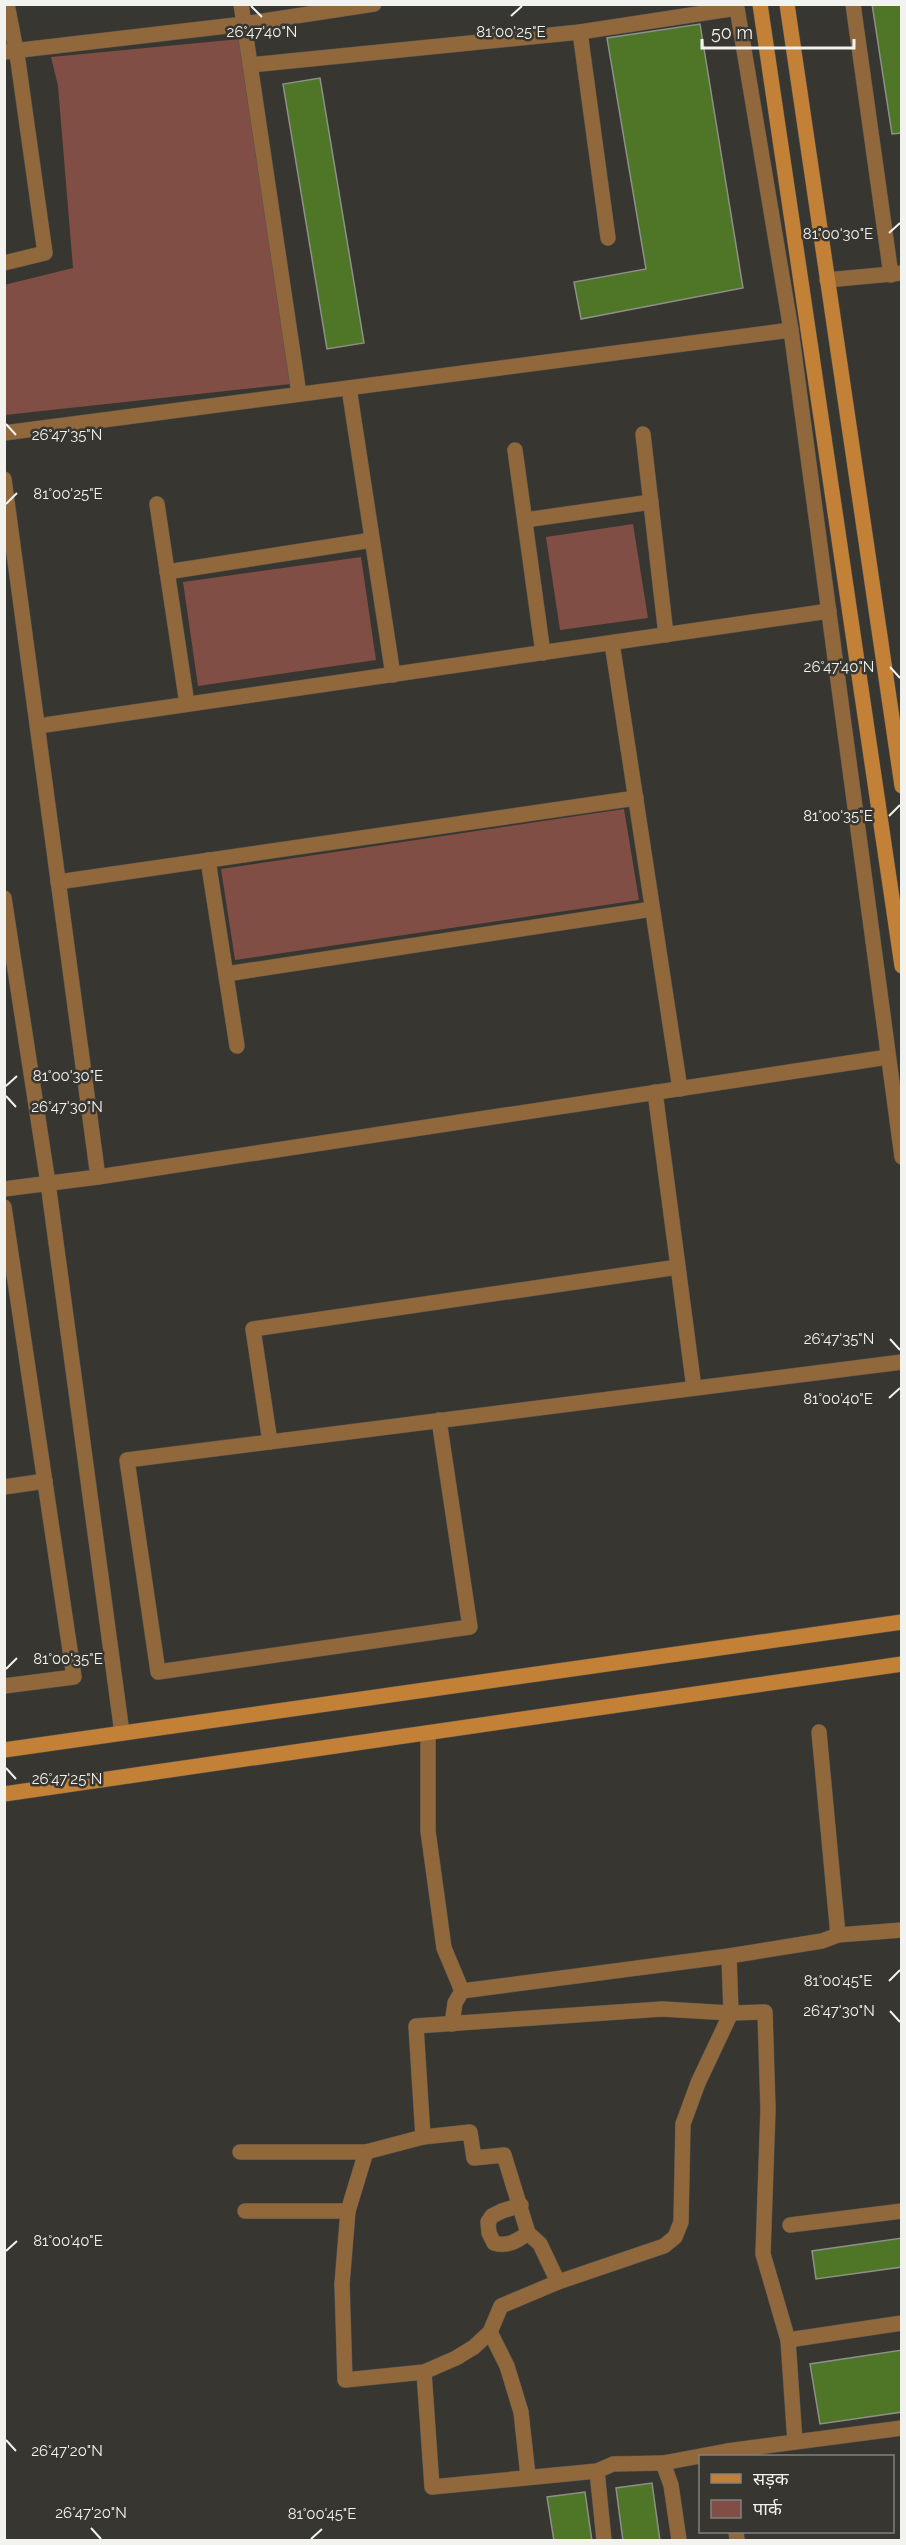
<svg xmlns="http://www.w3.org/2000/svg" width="906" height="2545" font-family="Raleway,'Noto Sans Devanagari',sans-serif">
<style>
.green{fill:#804e44}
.building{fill:#4f7627;stroke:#8d908a;stroke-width:1.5}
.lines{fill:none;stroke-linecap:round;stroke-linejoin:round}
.street-casing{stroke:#55544f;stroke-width:16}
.secondary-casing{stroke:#55544f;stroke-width:16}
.street{stroke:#91673c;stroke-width:15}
.secondary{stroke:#c38137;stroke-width:15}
.ticks{fill:none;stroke:#f2f2ee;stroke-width:2}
.ticks-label{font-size:15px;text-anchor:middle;fill:#f2f2ee;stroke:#373631;stroke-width:5;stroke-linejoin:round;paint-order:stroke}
</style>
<rect width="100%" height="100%" fill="#373631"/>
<g class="green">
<path d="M240 39 300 383 5 415 4 285 73 268 58 86 51 57Z"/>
<path d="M633 524 648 618 560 630 546 537Z"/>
<path d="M361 557 376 660 198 686 183 582Z"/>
<path d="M624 809 639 900 235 960 221 869Z"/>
</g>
<g class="building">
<path d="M872 4H902V133L892 134Z"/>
<path d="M700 24 743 288 581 319 574 282 646 269 607 38Z"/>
<path d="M320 78 364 343 327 349 283 84Z"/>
<path d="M902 2238V2267L816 2279 812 2251Z"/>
<path d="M902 2350V2412L820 2424 810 2364Z"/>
<path d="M652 2483 660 2541H623L616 2488Z"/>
<path d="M585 2492 592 2541H554L547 2497Z"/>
</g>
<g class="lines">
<g class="street-casing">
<g id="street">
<path d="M853 4 891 275"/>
<path d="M580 32 608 238"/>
<path d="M4 52 244 24 241 4"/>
<path d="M250 65 580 32 737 8 791 330 902 1157"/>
<path d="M4 263 45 253 18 61 7 4"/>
<path d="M827 280 902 273"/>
<path d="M349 388 393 675"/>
<path d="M299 394 244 24 374 4"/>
<path d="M4 433 791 330"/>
<path d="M643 434 666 635"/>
<path d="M515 450 543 653"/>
<path d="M4 479 98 1177"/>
<path d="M157 504 187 704"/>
<path d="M525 520 651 502"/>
<path d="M167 572 372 540"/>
<path d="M612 643 680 1089"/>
<path d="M38 726 829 611"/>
<path d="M208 860 237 1046"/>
<path d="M58 882 636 798"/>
<path d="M4 898 48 1183 122 1733"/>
<path d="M226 974 652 909"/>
<path d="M655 1092 694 1388"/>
<path d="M4 1189 98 1177 888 1057"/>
<path d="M4 1207 74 1677 4 1686"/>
<path d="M439 1420 470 1627 158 1672 127 1460 902 1362"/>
<path d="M270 1442 253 1329 678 1267"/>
<path d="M4 1487 45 1481"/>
<path d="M819 1732 838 1935"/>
<path d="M428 1733V1831L444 1948 462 1991 729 1956 822 1941 838 1935 902 1930"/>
<path d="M452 2024 455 2003 462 1991"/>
<path d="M423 2137 470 2132 474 2158 504 2155 528 2233 540 2244 558 2282"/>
<path d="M240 2152H366"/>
<path d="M521 2205 502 2211 492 2216 488 2222 489 2233 494 2243C508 2247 517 2241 528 2233"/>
<path d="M245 2211H348L342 2284 345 2380 424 2372 456 2358 474 2347 490 2332 501 2306 558 2282 664 2246 675 2237 681 2222 683 2124 698 2083 731 2013 729 1956"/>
<path d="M348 2211 366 2152 423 2137 416 2026 662 2009 731 2013 765 2012 768 2109 763 2254 788 2340"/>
<path d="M790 2225 902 2211"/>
<path d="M490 2332 507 2366 521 2412 528 2476"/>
<path d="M424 2372 432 2487 597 2471 613 2464 663 2463 727 2451 902 2428"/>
<path d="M795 2442 788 2340 902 2323"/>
<path d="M663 2463 671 2485 679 2540"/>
<path d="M597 2471 604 2540"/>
<path d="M736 2532 737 2540"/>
</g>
</g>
<g class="secondary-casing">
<g id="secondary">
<path d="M760 4 902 966"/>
<path d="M787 4 902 786"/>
<path d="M4 1750 902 1622"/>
<path d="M4 1794 902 1664"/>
</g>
</g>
<use href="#street" class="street"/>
<use href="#secondary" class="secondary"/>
</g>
<path class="ticks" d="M251 6 262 17M511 16 522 6M889 233 900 223M6 424 16 435M6 504 17 493M890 667 900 678M889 816 900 805M6 1086 17 1076M6 1096 16 1107M890 1339 900 1350M889 1398 900 1388M6 1669 17 1658M6 1768 16 1779M889 1981 900 1970M890 2011 900 2022M6 2251 17 2241M6 2440 16 2451M91 2528 101 2539M311 2539 322 2529"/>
<g class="ticks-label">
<text x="511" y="37">81°00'25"E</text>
<text x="262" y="37">26°47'40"N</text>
<text x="838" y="239">81°00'30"E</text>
<text x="67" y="440">26°47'35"N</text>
<text x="68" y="499">81°00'25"E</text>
<text x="839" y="672">26°47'40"N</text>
<text x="838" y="821">81°00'35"E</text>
<text x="68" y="1081">81°00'30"E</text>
<text x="67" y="1112">26°47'30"N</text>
<text x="839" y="1344">26°47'35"N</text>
<text x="838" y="1404">81°00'40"E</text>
<text x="68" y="1664">81°00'35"E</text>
<text x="67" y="1784">26°47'25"N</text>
<text x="838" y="1986">81°00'45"E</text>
<text x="839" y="2016">26°47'30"N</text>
<text x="68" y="2246">81°00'40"E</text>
<text x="67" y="2456">26°47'20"N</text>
<text x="91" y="2518">26°47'20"N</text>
<text x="322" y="2519">81°00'45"E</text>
</g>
<rect width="906" height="2545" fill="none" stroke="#f2f2ee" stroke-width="12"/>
<rect x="699" y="2455" width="195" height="78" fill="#373631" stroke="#82817d" stroke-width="1.5"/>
<rect x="711" y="2474" width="30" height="9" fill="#c38137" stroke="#82817d" stroke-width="1.5"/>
<text x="753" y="2485" font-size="18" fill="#f2f2ee">सड़क</text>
<rect x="711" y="2500" width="30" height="18" fill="#804e44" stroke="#82817d" stroke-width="1.5"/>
<text x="753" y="2515" font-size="18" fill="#f2f2ee">पार्क</text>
<path d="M702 39v9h152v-9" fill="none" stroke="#f2f2ee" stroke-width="3"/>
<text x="711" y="39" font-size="18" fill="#f2f2ee" stroke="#373631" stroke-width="4.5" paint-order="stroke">50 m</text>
</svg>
